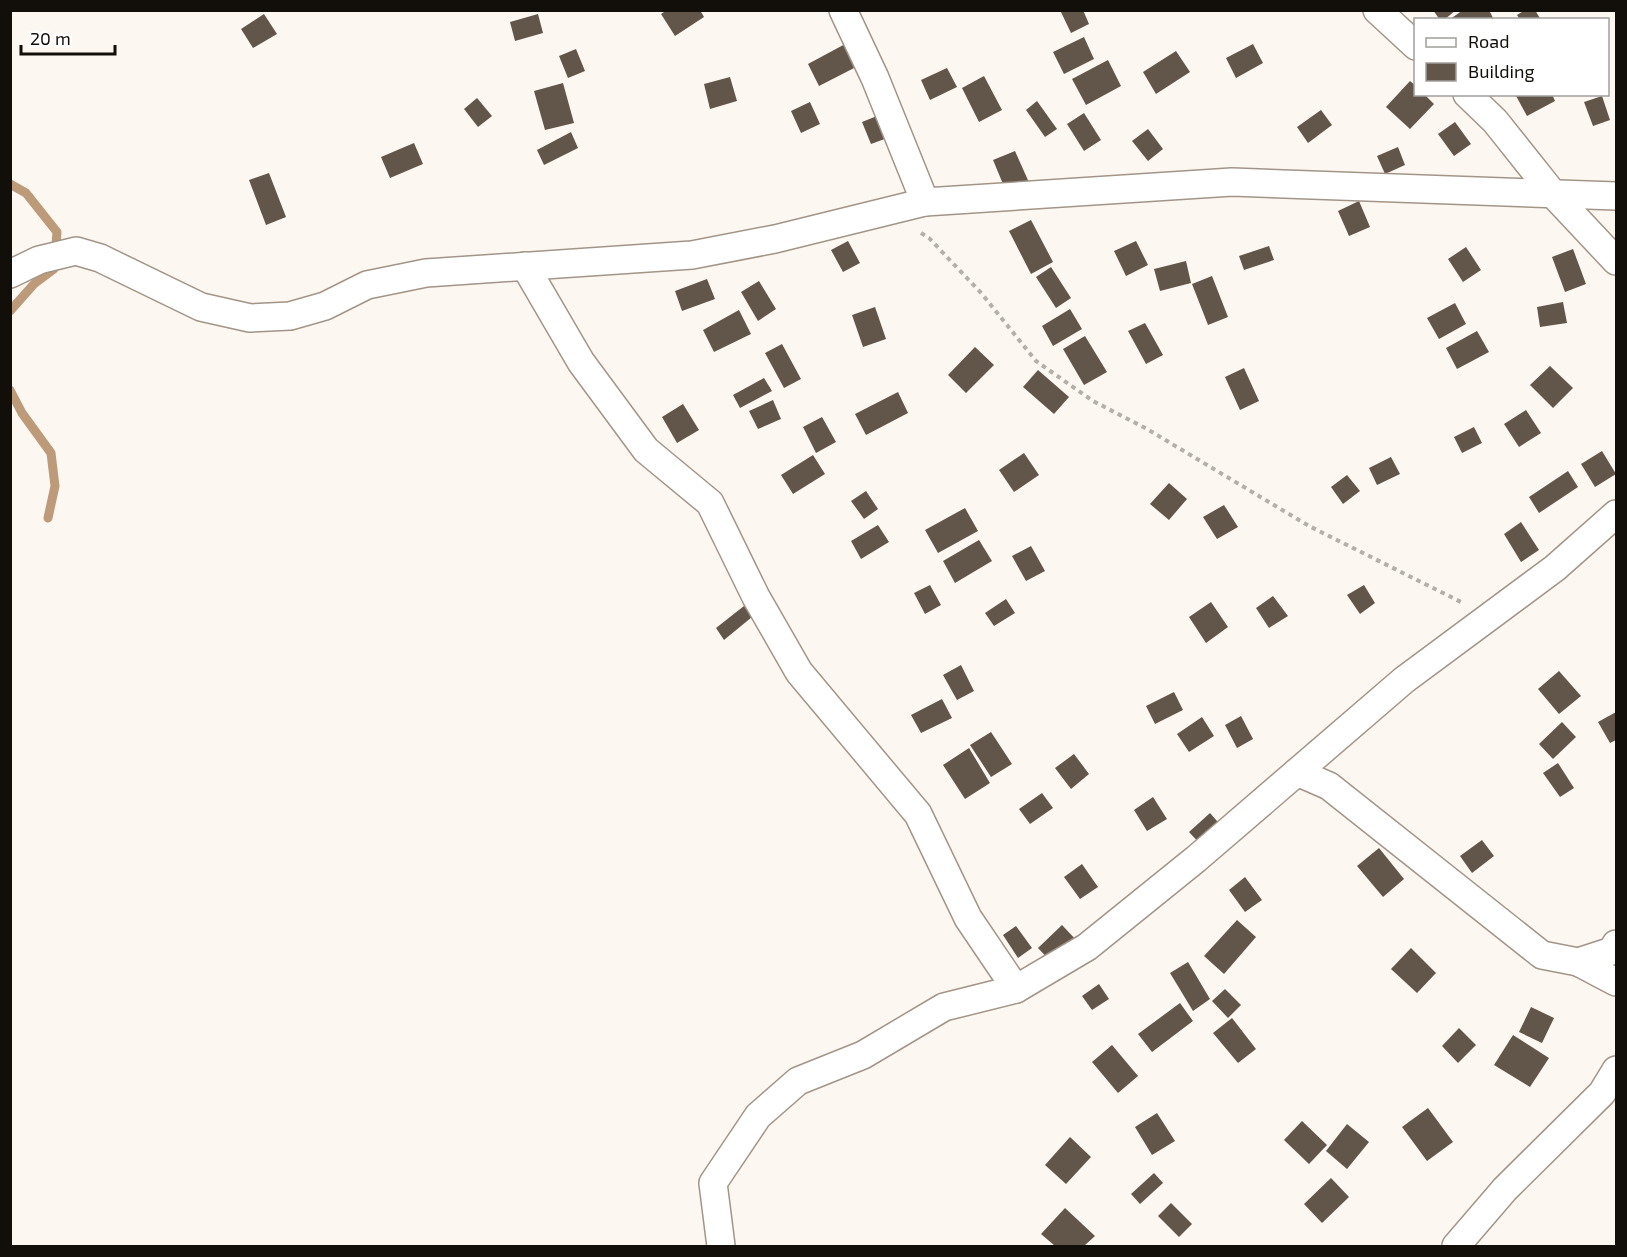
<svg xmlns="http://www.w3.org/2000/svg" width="1627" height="1257" font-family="'Exo 2',sans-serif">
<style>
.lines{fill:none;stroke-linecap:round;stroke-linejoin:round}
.stream{stroke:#bc9a7a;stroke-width:9}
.building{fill:#62564b}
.minor-casing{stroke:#a29588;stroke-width:30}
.path{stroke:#b5afaa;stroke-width:4;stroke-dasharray:4.5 4.5;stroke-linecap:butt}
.minor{stroke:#fff;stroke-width:27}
</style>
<rect width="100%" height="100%" fill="#fdf7f1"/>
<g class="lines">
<g class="stream">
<path d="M10 184 26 193 57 232 54 269 34 284 10 311"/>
<path d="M10 390 22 413 51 453 55 486 48 518"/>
</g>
</g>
<g class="building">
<path d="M667 10H700L704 17 675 36 661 14Z"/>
<path d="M1060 10H1083L1089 24 1071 33Z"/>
<path d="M1433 10H1456L1444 20H1440Z"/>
<path d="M1463 10H1489L1494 20H1449Z"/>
<path d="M1525 10H1535L1541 20H1520L1517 15Z"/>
<path d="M264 14 277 34 253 48 241 29Z"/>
<path d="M538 14 543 33 515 41 510 22Z"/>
<path d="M1084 37 1094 59 1064 74 1053 52Z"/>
<path d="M847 43 858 66 819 86 808 64Z"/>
<path d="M1253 44 1263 63 1236 78 1226 58Z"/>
<path d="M576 49 585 71 568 78 559 56Z"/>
<path d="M1176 51 1190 72 1156 94 1143 72Z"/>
<path d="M1108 60 1121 86 1086 105 1072 79Z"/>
<path d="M947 68 957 87 930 100 921 80Z"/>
<path d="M984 76 1002 110 979 122 962 88Z"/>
<path d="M730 77 737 101 710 109 704 84Z"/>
<path d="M1410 81 1416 86V94H1424L1434 104 1410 129 1386 107Z"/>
<path d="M563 83 574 123 545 130 534 91Z"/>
<path d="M1515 94H1552L1555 101 1527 116Z"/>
<path d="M1602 96 1610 120 1593 126 1584 102Z"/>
<path d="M477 98 492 116 478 127 464 109Z"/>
<path d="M1037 101 1057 129 1045 137 1026 110Z"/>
<path d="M810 102 820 124 801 133 791 111Z"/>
<path d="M1321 110 1332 125 1308 143 1297 127Z"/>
<path d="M1084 113 1101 140 1084 151 1067 124Z"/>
<path d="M882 114 890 137 871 144 862 122Z"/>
<path d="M1455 122 1471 144 1454 156 1438 134Z"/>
<path d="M1148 129 1163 149 1148 161 1132 141Z"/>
<path d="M571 132 578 148 544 165 537 150Z"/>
<path d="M414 143 423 164 390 178 381 157Z"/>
<path d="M1398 147 1405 165 1385 174 1377 156Z"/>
<path d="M1015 151 1031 187 1008 196 993 160Z"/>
<path d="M269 173 286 217 266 225 249 180Z"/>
<path d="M1359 201 1370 227 1349 236 1338 211Z"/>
<path d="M1031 220 1053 262 1031 274 1009 231Z"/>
<path d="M848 241 860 263 843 272 831 250Z"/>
<path d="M1136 241 1148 265 1126 276 1114 251Z"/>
<path d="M1269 246 1274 260 1244 270 1239 256Z"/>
<path d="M1466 247 1481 270 1463 282 1448 259Z"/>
<path d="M1573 249 1586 284 1565 292 1552 257Z"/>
<path d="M1186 261 1191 283 1160 291 1154 269Z"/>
<path d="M1051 267 1071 298 1056 308 1036 277Z"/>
<path d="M1212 276 1228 317 1208 325 1192 284Z"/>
<path d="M707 279 715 299 682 311 675 291Z"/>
<path d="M759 281 776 309 758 321 741 292Z"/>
<path d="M1563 302 1567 323 1540 327 1537 307Z"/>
<path d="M1455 303 1466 324 1439 339 1427 318Z"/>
<path d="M875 307 886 339 863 347 852 315Z"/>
<path d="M1070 309 1082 329 1053 346 1042 326Z"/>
<path d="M739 310 751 334 714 352 703 330Z"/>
<path d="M1145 323 1163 355 1146 364 1128 331Z"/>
<path d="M1477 331 1489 352 1457 369 1446 348Z"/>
<path d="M1085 336 1107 372 1084 385 1063 349Z"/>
<path d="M782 344 801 379 784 388 765 353Z"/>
<path d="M975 347 994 365 966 393 948 375Z"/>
<path d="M1550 366 1573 388 1553 408 1530 385Z"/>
<path d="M1244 368 1259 401 1240 410 1225 377Z"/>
<path d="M1038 370 1069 397 1054 414 1023 387Z"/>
<path d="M764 378 772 391 740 408 733 395Z"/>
<path d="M898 392 908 413 866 435 855 414Z"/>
<path d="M773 400 781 419 758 429 749 411Z"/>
<path d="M683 404 699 430 677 443 662 417Z"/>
<path d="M1526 410 1541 433 1519 447 1504 424Z"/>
<path d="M822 417 836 442 816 453 803 427Z"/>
<path d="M1474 427 1482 443 1462 453 1454 437Z"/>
<path d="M1602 451 1616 474 1595 487 1581 464Z"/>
<path d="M1024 453 1039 475 1014 492 999 470Z"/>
<path d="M813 455 825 474 793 494 781 475Z"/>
<path d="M1391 457 1400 474 1377 485 1369 468Z"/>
<path d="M1568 471 1578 487 1539 513 1529 497Z"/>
<path d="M1347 475 1360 491 1343 504 1331 487Z"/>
<path d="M1169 483 1187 499 1169 520 1150 504Z"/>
<path d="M866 491 878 509 864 519 851 501Z"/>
<path d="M1224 505 1238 527 1217 539 1203 517Z"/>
<path d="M965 508 978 531 938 553 925 530Z"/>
<path d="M1521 522 1539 550 1521 562 1504 534Z"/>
<path d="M878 525 889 542 861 559 851 541Z"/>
<path d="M979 540 992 561 955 583 943 561Z"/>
<path d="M1031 546 1045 571 1026 581 1012 556Z"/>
<path d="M930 585 941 605 925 614 914 593Z"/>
<path d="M1364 585 1375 603 1360 614 1347 595Z"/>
<path d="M1273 596 1288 616 1269 628 1256 608Z"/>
<path d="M1006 599 1015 613 994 626 985 613Z"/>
<path d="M1211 602 1228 627 1206 643 1189 617Z"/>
<path d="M744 606 752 617 724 640 716 628Z"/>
<path d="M961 665 974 691 957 700 943 675Z"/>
<path d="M1559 671 1581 696 1559 714 1538 689Z"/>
<path d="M1174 692 1183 710 1155 724 1146 706Z"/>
<path d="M942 699 952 718 921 733 911 715Z"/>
<path d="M1616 712V740L1610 743 1598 722Z"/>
<path d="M1241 716 1253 739 1237 748 1225 725Z"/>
<path d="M1202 717 1214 736 1189 752 1177 734Z"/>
<path d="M1562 722 1576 737 1553 759 1539 744Z"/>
<path d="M991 732 1012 764 991 777 970 745Z"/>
<path d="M969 748 990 783 965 799 943 765Z"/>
<path d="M1074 754 1089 774 1071 789 1055 768Z"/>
<path d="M1558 763 1574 788 1560 797 1543 773Z"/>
<path d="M1042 793 1053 808 1030 824 1019 809Z"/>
<path d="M1153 797 1167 819 1147 831 1134 810Z"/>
<path d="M1210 813 1223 828 1202 846 1189 832Z"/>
<path d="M1482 840 1494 856 1472 873 1460 856Z"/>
<path d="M1379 848 1404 879 1383 897 1357 866Z"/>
<path d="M1082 864 1098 887 1080 899 1064 877Z"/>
<path d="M1245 877 1262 900 1245 912 1229 890Z"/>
<path d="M1237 920 1256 937 1224 974 1204 956Z"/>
<path d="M1062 925 1078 942 1054 965 1038 948Z"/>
<path d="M1016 926 1032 948 1018 958 1003 935Z"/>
<path d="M1411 948 1436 973 1417 993 1391 969Z"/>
<path d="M1188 962 1210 999 1193 1011 1170 973Z"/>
<path d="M1099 984 1109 999 1092 1010 1082 996Z"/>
<path d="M1225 989 1241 1005 1228 1018 1212 1001Z"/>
<path d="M1180 1003 1193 1021 1152 1052 1138 1034Z"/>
<path d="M1531 1007 1554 1018 1542 1043 1519 1032Z"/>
<path d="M1232 1018 1256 1049 1238 1063 1213 1033Z"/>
<path d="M1459 1028 1476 1045 1458 1063 1442 1046Z"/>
<path d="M1513 1035 1549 1058 1530 1087 1494 1065Z"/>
<path d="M1112 1045 1138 1076 1118 1093 1092 1062Z"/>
<path d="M1428 1108 1453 1142 1427 1161 1402 1127Z"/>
<path d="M1157 1113 1175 1141 1152 1155 1135 1127Z"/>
<path d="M1302 1121 1327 1145 1309 1164 1284 1140Z"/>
<path d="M1347 1124 1369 1142 1347 1169 1326 1151Z"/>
<path d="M1070 1137 1091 1157 1066 1184 1045 1165Z"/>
<path d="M1154 1173 1163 1183 1140 1204 1131 1194Z"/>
<path d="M1331 1178 1349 1197 1322 1223 1304 1204Z"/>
<path d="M1171 1203 1192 1224 1179 1237 1158 1216Z"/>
<path d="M1065 1208 1095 1236 1084 1246H1055L1041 1234Z"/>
</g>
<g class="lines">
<g class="minor-casing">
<g id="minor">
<path d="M843 10 875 78 925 202"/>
<path d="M1377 10 1416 46"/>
<path d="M1467 94 1495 121 1554 195 1616 261"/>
<path d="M525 266 581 362 646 450 710 503 756 597 799 672 918 814 968 918 1016 989"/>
<path d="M10 274 39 260 76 251 100 258 201 307 250 318 290 316 325 306 367 285 426 273 692 255 775 239 925 202 1232 182 1616 196"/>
<path d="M1297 772 1329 786 1542 955 1578 962 1612 951 1616 944"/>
<path d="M1578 962 1616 982"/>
<path d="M721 1246 713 1183 758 1116 798 1081 863 1055 944 1007 1016 989 1087 947 1196 859 1404 680 1555 568 1616 514"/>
<path d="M1456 1246 1505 1189 1602 1093 1616 1070"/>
</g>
</g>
<path class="path" d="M921 233 929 238 982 294 1036 361 1093 401 1147 429 1309 526 1461 602"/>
<use href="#minor" class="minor"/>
</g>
<rect width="1627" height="1257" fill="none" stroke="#120e09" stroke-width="24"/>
<rect x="1414" y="18" width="195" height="78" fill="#ffffff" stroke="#a09f9d" stroke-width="1.5"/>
<rect x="1426" y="38" width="30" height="9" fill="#ffffff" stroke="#a09f9d" stroke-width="1.5"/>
<text x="1468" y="48" font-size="18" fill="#120e09">Road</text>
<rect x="1426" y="63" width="30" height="18" fill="#62564b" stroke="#a09f9d" stroke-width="1.5"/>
<text x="1468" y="78" font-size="18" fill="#120e09">Building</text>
<path d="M21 45v9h94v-9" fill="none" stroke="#120e09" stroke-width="3"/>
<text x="30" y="45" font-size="18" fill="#120e09" stroke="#ffffff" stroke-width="4.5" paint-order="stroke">20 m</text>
</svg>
